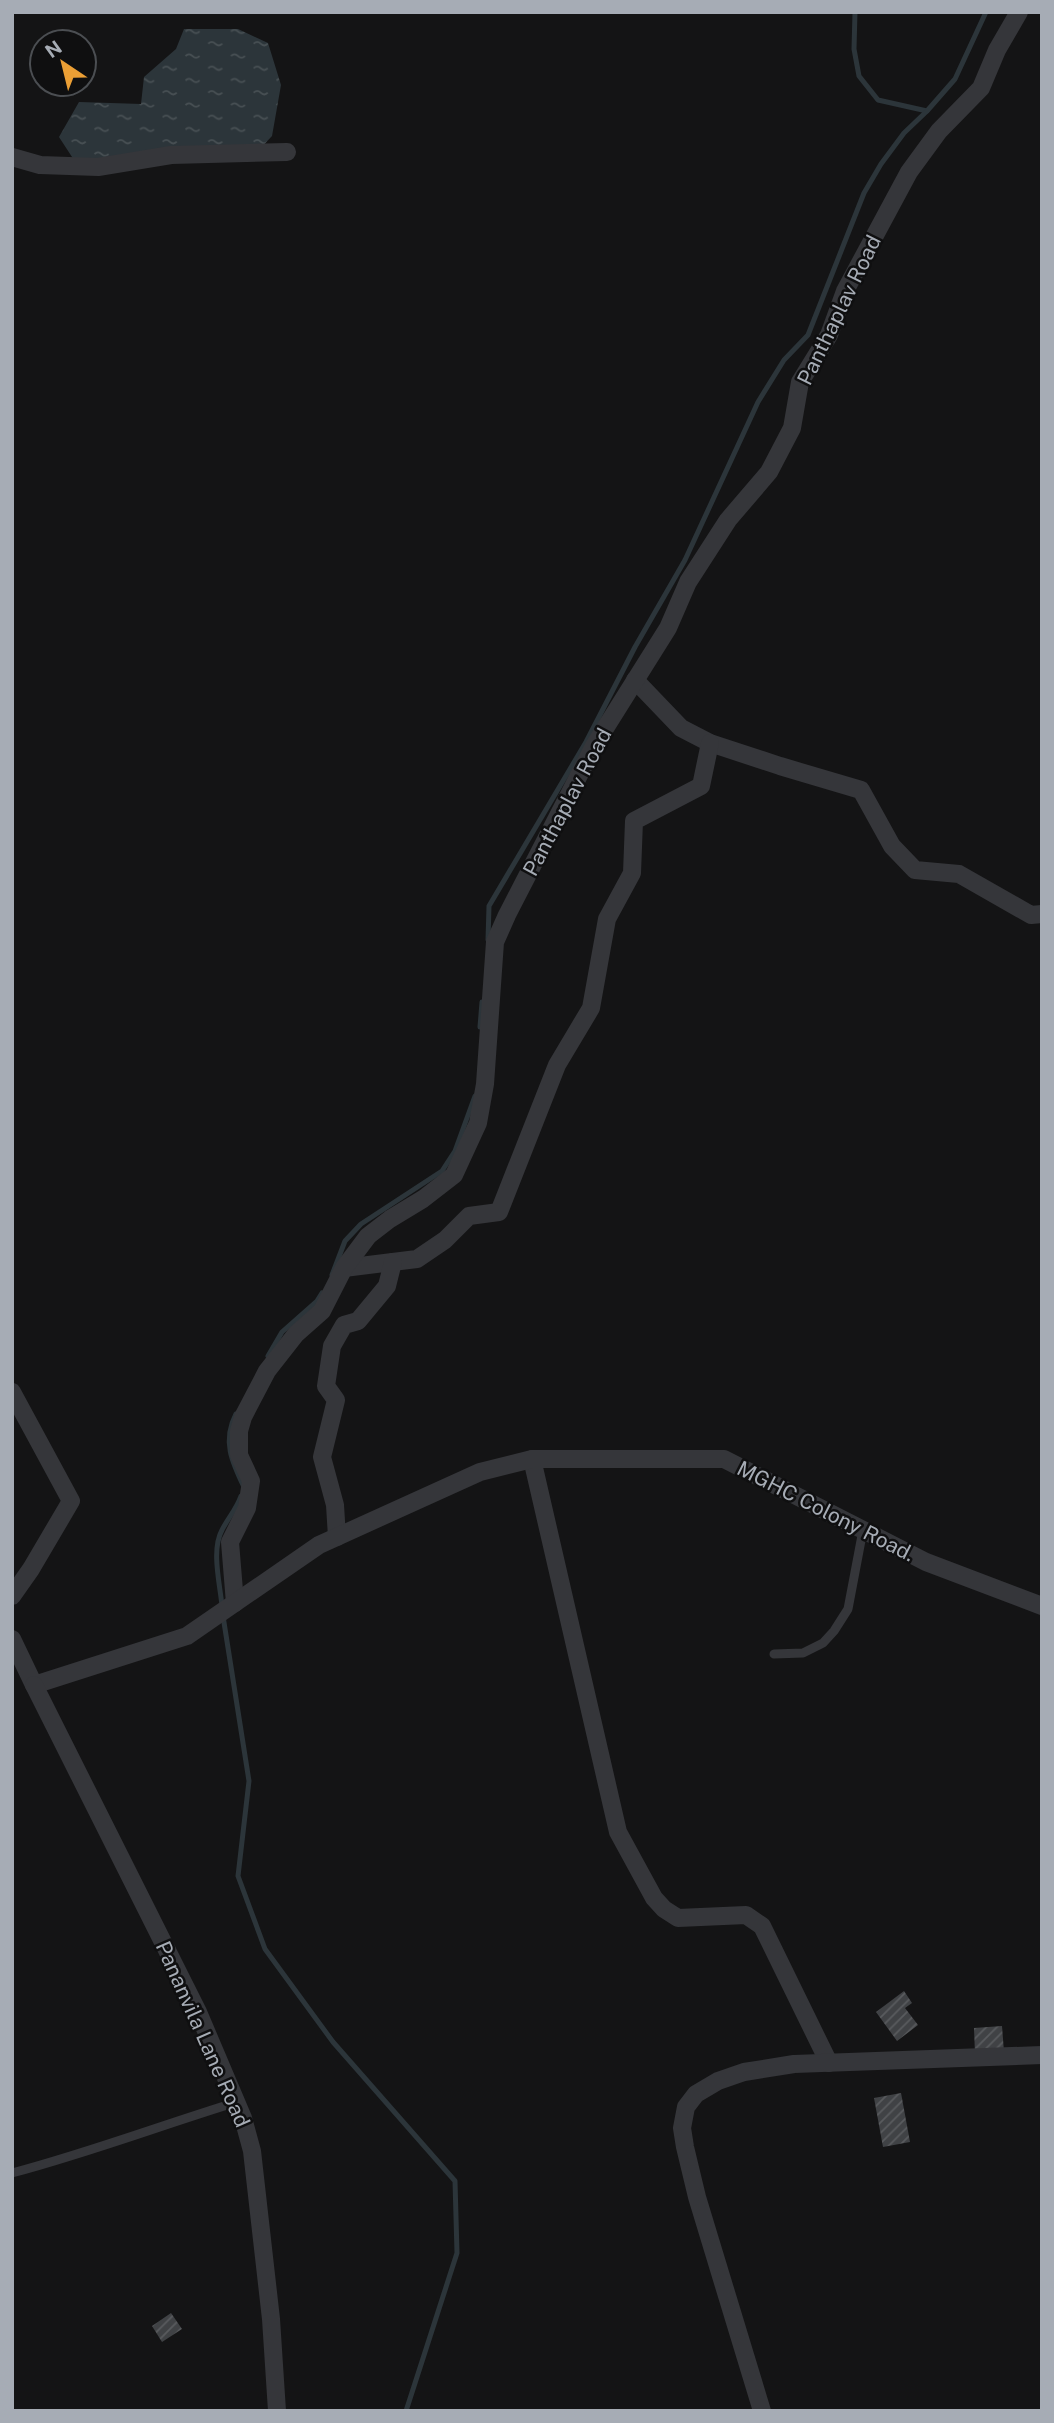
<svg xmlns="http://www.w3.org/2000/svg" width="1054" height="2423" font-family="'Public Sans',sans-serif">
<style>
.water{fill:url(#water-ripples)}
.lines{fill:none;stroke-linecap:round;stroke-linejoin:round}
.stream{stroke:#2c353a;stroke-width:5}
.building{fill:url(#building-hatch)}
.lane{stroke:#35363a;stroke-width:9}
.street{stroke:#35363a;stroke-width:18}
.labels{text-anchor:middle;dominant-baseline:central;stroke-width:5;stroke-linejoin:round;paint-order:stroke}
.street-label{font-size:21px;fill:#a6acb5;stroke:#0f0f10}
</style>
<defs>
<pattern id="water-ripples" width="26" height="14" patternUnits="userSpaceOnUse" patternTransform="scale(1.75)"><rect width="26" height="14" fill="#2c353a"/><path d="M2 4q2-2 4 0t4 0M15 11q2-2 4 0t4 0" fill="none" stroke="#485054"/></pattern>
<pattern id="building-hatch" width="6" height="6" patternUnits="userSpaceOnUse" patternTransform="scale(1.75)"><rect width="6" height="6" fill="#404245"/><path d="M-1 1l2-2M0 6l6-6M5 7l2-2" fill="none" stroke="#595b5e"/></pattern>
</defs>
<rect width="100%" height="100%" fill="#141415"/>
<path class="water" d="M184 29H238L268 43 281 85 272 136 255 154 74 160 59 137 79 102 141 104 144 77 176 49Z"/>
<g class="lines">
<g class="stream">
<path d="M855 12 854 49 859 76 878 100 927 111"/>
<path d="M488 940 489 906 586 742 635 647 685 560 758 402 784 360 808 335 864 193 881 164 904 133 927 111 955 79 986 12"/>
<path d="M480 1027 482 1002"/>
<path d="M332 1275 345 1241 361 1224 442 1171 455 1151 475 1096"/>
<path d="M268 1356 282 1332 317 1301 322 1293"/>
<path d="M236 1414C222 1441 232 1462 244 1487"/>
<path d="M222 1606C220 1584 211 1550 222 1530 228 1518 236 1510 241 1496"/>
<path d="M223 1616 249 1781 238 1876 265 1949 333 2042 455 2181 457 2253 406 2411"/>
</g>
</g>
<g class="building">
<path d="M904 1991 912 2003 905 2008 918 2025 897 2041 876 2012Z"/>
<path d="M1002 2026 1004 2052 975 2054 974 2028Z"/>
<path d="M901 2093 910 2142 883 2147 874 2098Z"/>
<path d="M171 2313 182 2329 162 2342 152 2326Z"/>
</g>
<g class="lines">
<g class="lane">
<path d="M774 1654 803 1653 823 1643 834 1631 848 1609 863 1530"/>
<path d="M12 2173C88 2153 162 2125 237 2102"/>
</g>
<g class="street">
<path d="M12 157 40 165 98 167 171 155 287 152"/>
<path d="M635 680 681 728 710 743 780 766 861 790 892 846 915 870 959 874 1031 915 1042 914"/>
<path d="M344 1268 417 1259 445 1240 469 1216 499 1212 557 1065 591 1008 607 919 632 873 634 821 701 786 710 743"/>
<path d="M12 1392 71 1501 31 1569 12 1596"/>
<path d="M532 1459 618 1832 654 1898 664 1909 678 1918 746 1915 762 1926 829 2063"/>
<path d="M337 1537 335 1505 322 1457 336 1400 326 1386 332 1346 344 1325 358 1321 387 1286 393 1262"/>
<path d="M235 1603 230 1542 247 1508 251 1481 239 1455V1431L243 1417 267 1371 296 1334 322 1311 344 1268 368 1236 390 1219 423 1199 454 1175 478 1123 485 1084 495 942 507 915 594 746 668 628 688 582 728 520 769 472 792 428 800 382 829 335 845 291 909 172 939 131 981 88 997 50 1019 12"/>
<path d="M12 1639 34 1685 187 1636 319 1545 480 1472 532 1459H724L926 1562 1042 1606"/>
<path d="M34 1685 198 2012 243 2118 252 2151 271 2319 277 2411"/>
<path d="M762 2411 697 2197 685 2147 682 2128 686 2107 696 2094 718 2081 744 2072 794 2064 1042 2055"/>
</g>
</g>
<g class="labels">
<g class="street-label">
<text transform="translate(839 310) rotate(-64)">Panthaplav Road</text>
<text transform="translate(567 802) rotate(-62)">Panthaplav Road</text>
<text transform="translate(826 1511) rotate(27)">MGHC Colony Road.</text>
<text transform="translate(203 2034) rotate(66)">Pananvila Lane Road</text>
</g>
</g>
<rect width="1054" height="2423" fill="none" stroke="#a6acb5" stroke-width="28"/>
<g transform="translate(63 63) rotate(325)"><circle r="33" fill="#0f0f10" stroke="#4b4e52" stroke-width="2"/>
<path d="M0-5L12 26L0 18L-12 26Z" fill="#eb9f35"/>
<text y="-10" font-size="19" font-weight="bold" text-anchor="middle" fill="#a6acb5">N</text>
</g>
</svg>
